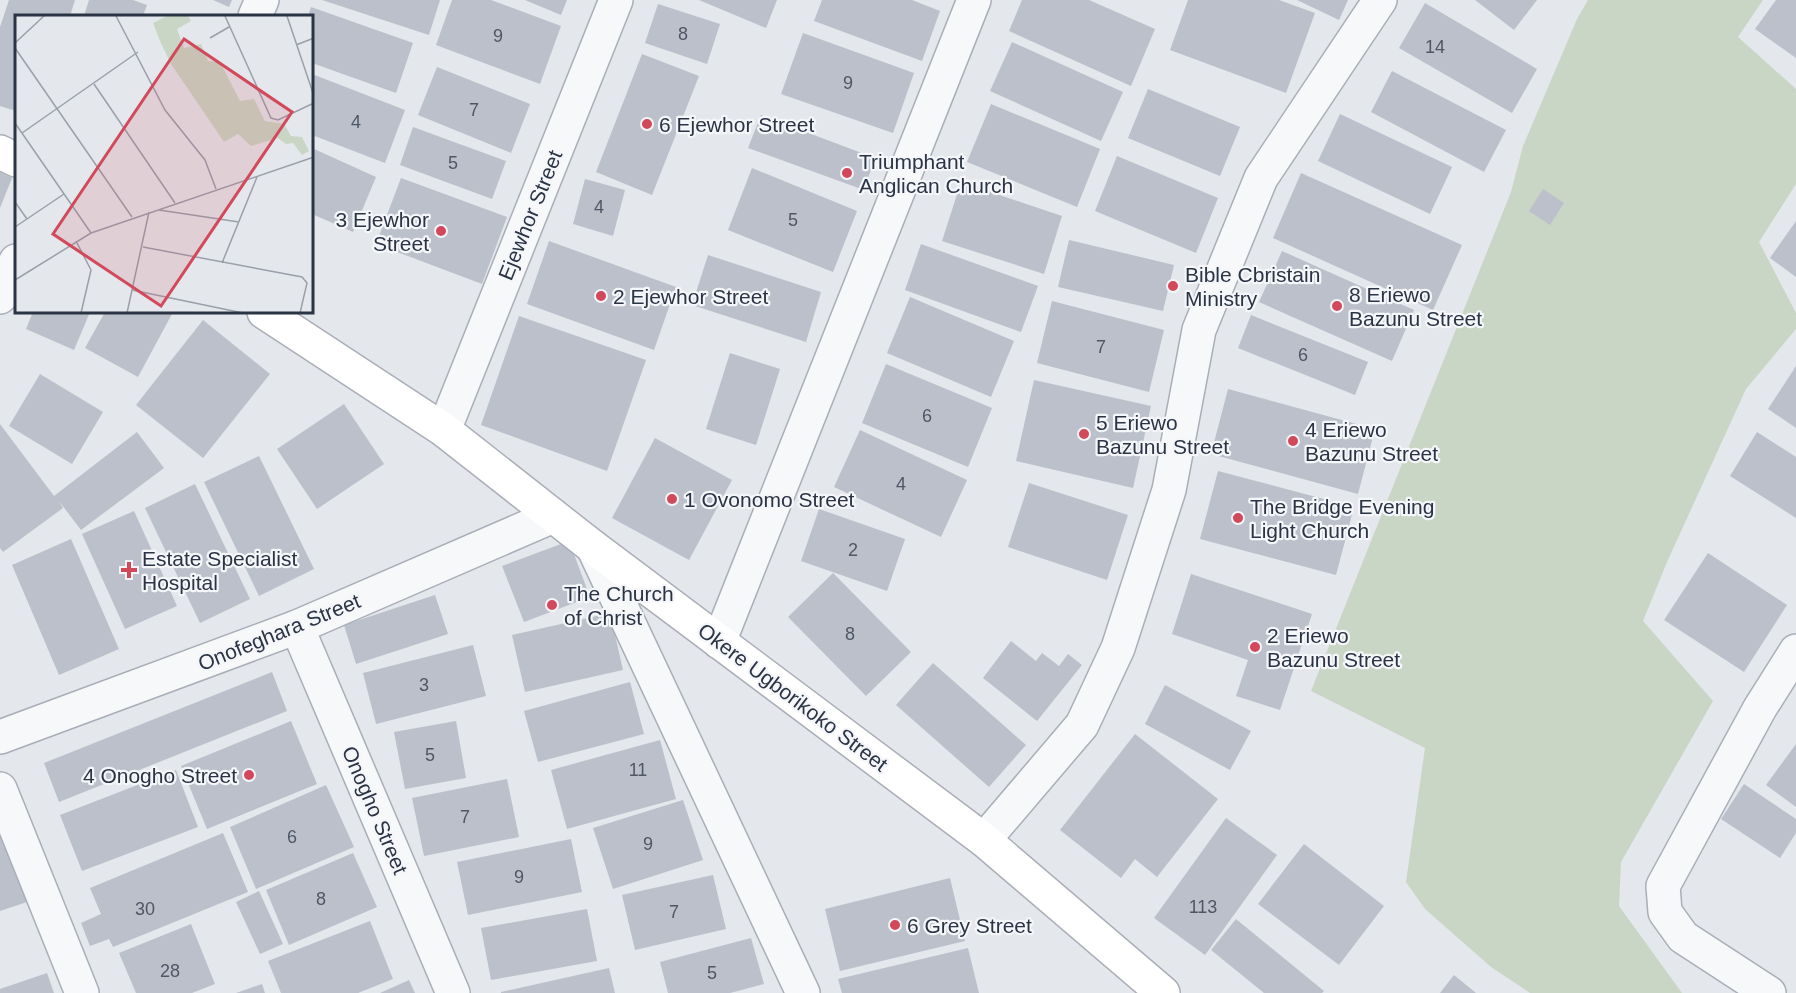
<svg xmlns="http://www.w3.org/2000/svg" width="1796" height="993" font-family="Arial,sans-serif">
<style>
.green{fill:#c9d6c5}
.building{fill:#bbc0ca}
.lines{fill:none;stroke-linecap:round;stroke-linejoin:round}
.street-casing{stroke:#a9aeb7;stroke-width:36}
.secondary-casing{stroke:#a9aeb7;stroke-width:36}
.street{stroke:#f7f8fa;stroke-width:33}
.secondary{stroke:#fff;stroke-width:33}
.poi-dot{fill:#d1495b;stroke:#f4f6f9;stroke-width:2}
.labels{text-anchor:middle;dominant-baseline:central;stroke-width:4.5;stroke-linejoin:round;paint-order:stroke}
.number-label{font-size:18px;fill:#4f5766}
.poi-label{font-size:21px;fill:#2b3445;stroke:#f4f6f9;text-anchor:start}
.street-label{font-size:21px;fill:#2b3445;stroke:#f4f6f9}
.inset-road{fill:none;stroke:#9a9fa9;stroke-width:1.5}
.view{fill:#d1495b;fill-opacity:0.15;stroke:#d1495b;stroke-width:3}
.inset-edge{fill:none;stroke:#2b3445;stroke-width:3}
</style>
<rect width="100%" height="100%" fill="#e4e7ec"/>
<path class="green" d="M1588 0H1763L1738 37 1796 89V184L1759 242 1796 313V329L1746 389 1667 562 1643 621 1713 701 1621 862 1619 906 1682 993H1530L1491 967 1425 909 1406 882 1425 748 1311 691 1511 192 1523 146 1577 19Z"/>
<g class="building">
<path d="M9 0H75L70 16H16V111L0 106V27Z"/>
<path d="M89 0H133L147 5 143 16H84Z"/>
<path d="M213 0H232L229 7Z"/>
<path d="M322 0H440L429 35Z"/>
<path d="M452 0H491L561 26 540 84 436 45Z"/>
<path d="M525 0H567L561 15Z"/>
<path d="M699 0H777L766 28Z"/>
<path d="M822 0H912L940 11 922 61 814 21Z"/>
<path d="M1022 0H1089L1155 29 1131 86 1009 31Z"/>
<path d="M1188 0H1279L1315 13 1286 93 1170 50Z"/>
<path d="M1297 0H1348L1339 20Z"/>
<path d="M1475 0H1537L1514 30Z"/>
<path d="M1776 0H1796V58L1755 29Z"/>
<path d="M1425 3 1537 69 1512 113 1399 48Z"/>
<path d="M658 4 720 24 707 64 645 43Z"/>
<path d="M311 7 413 43 396 93 312 63V16H308Z"/>
<path d="M803 33 914 73 893 133 781 94Z"/>
<path d="M1012 42 1123 92 1101 141 990 91Z"/>
<path d="M642 54 699 76 652 195 596 172Z"/>
<path d="M437 67 530 104 511 153 418 115Z"/>
<path d="M1392 71 1506 130 1484 172 1371 112Z"/>
<path d="M312 74 405 110 385 163 312 135Z"/>
<path d="M1148 89 1240 127 1220 176 1128 138Z"/>
<path d="M991 104 1100 149 1077 207 967 162Z"/>
<path d="M1340 114 1452 167 1430 214 1318 161Z"/>
<path d="M761 115 875 158 864 190 748 148Z"/>
<path d="M413 127 506 161 492 199 400 165Z"/>
<path d="M312 148 376 177 353 232 312 214Z"/>
<path d="M1117 156 1218 198 1196 253 1095 211Z"/>
<path d="M752 168 857 211 833 272 728 230Z"/>
<path d="M0 172 12 178 0 208Z"/>
<path d="M1301 173 1462 245 1433 310 1273 238Z"/>
<path d="M401 178 507 217 482 284 376 244Z"/>
<path d="M585 179 625 190 613 236 573 224Z"/>
<path d="M961 182 1062 216 1044 274 942 241Z"/>
<path d="M1543 189 1564 203 1550 225 1529 211Z"/>
<path d="M1796 221V277L1770 258Z"/>
<path d="M1069 240 1174 265 1163 311 1058 287Z"/>
<path d="M549 241 676 287 654 350 527 304Z"/>
<path d="M921 244 1038 286 1021 332 905 290Z"/>
<path d="M1282 251 1414 310 1392 361 1259 302Z"/>
<path d="M708 255 821 292 806 342 692 305Z"/>
<path d="M910 297 1014 341 991 397 887 353Z"/>
<path d="M1052 301 1164 330 1149 392 1037 363Z"/>
<path d="M33 312H90L74 350 26 329Z"/>
<path d="M105 312H173L138 377 85 348Z"/>
<path d="M1251 315 1368 362 1355 395 1238 348Z"/>
<path d="M519 316 646 360 607 471 481 425Z"/>
<path d="M203 320 270 374 203 458 136 405Z"/>
<path d="M730 353 780 369 756 445 706 429Z"/>
<path d="M886 364 992 408 968 467 862 423Z"/>
<path d="M1796 366V428L1768 409Z"/>
<path d="M40 374 103 412 72 464 9 426Z"/>
<path d="M1034 380 1151 406 1133 488 1016 461Z"/>
<path d="M1228 389 1375 429 1358 494 1211 454Z"/>
<path d="M344 404 384 464 317 509 277 449Z"/>
<path d="M0 424 54 496 137 432 164 468 81 530 59 501 63 508 3 552 0 548Z"/>
<path d="M860 430 967 480 941 537 834 487Z"/>
<path d="M1757 432 1796 457V518L1730 476Z"/>
<path d="M655 438 732 480 689 560 612 518Z"/>
<path d="M259 456 314 569 259 596 204 482Z"/>
<path d="M1218 471 1354 507 1336 575 1200 539Z"/>
<path d="M1029 483 1128 515 1107 580 1008 547Z"/>
<path d="M195 484 250 599 200 623 145 508Z"/>
<path d="M819 509 905 539 887 591 801 561Z"/>
<path d="M134 511 177 606 125 629 82 534Z"/>
<path d="M71 539 119 649 59 675 12 565Z"/>
<path d="M569 541 590 597 524 622 502 566Z"/>
<path d="M1708 553 1787 605 1744 672 1664 620Z"/>
<path d="M833 573 911 652 866 696 788 617Z"/>
<path d="M1191 574 1312 614 1280 710 1236 696 1248 660 1172 634Z"/>
<path d="M435 595 448 634 356 664 344 625Z"/>
<path d="M610 613 623 670 525 692 512 635Z"/>
<path d="M1011 641 1036 661 1042 653 1059 666 1068 654 1082 665 1037 721 983 678Z"/>
<path d="M473 645 486 696 376 724 363 673Z"/>
<path d="M933 663 1026 745 989 787 896 705Z"/>
<path d="M272 672 287 711 59 802 44 763Z"/>
<path d="M630 682 644 734 538 762 524 711Z"/>
<path d="M1165 685 1251 731 1230 770 1145 724Z"/>
<path d="M291 721 317 784 207 829 181 766Z"/>
<path d="M456 721 466 778 405 789 394 732Z"/>
<path d="M1135 734 1218 799 1157 877 1135 859 1121 878 1060 830Z"/>
<path d="M660 740 676 799 567 829 551 770Z"/>
<path d="M1796 744V807L1766 785Z"/>
<path d="M176 770 198 827 82 871 60 815Z"/>
<path d="M507 779 519 837 424 856 412 798Z"/>
<path d="M1744 784 1796 819V833L1780 858 1721 819Z"/>
<path d="M326 785 354 847 256 889 230 827Z"/>
<path d="M683 800 703 860 613 889 593 828Z"/>
<path d="M0 818 30 901 0 911Z"/>
<path d="M1226 818 1277 855 1205 955 1154 918Z"/>
<path d="M223 833 248 892 113 947 109 939 90 946 81 923 101 914 90 888Z"/>
<path d="M571 839 582 892 468 915 457 862Z"/>
<path d="M1304 844 1384 906 1339 965 1258 904Z"/>
<path d="M353 853 377 907 289 945 266 890Z"/>
<path d="M713 875 726 929 635 950 622 895Z"/>
<path d="M950 878 965 941 840 971 825 909Z"/>
<path d="M259 891 283 944 260 954 236 902Z"/>
<path d="M587 909 597 961 491 980 481 928Z"/>
<path d="M1236 919 1324 991 1322 993H1264L1211 950Z"/>
<path d="M370 921 393 979 358 993H281L268 961Z"/>
<path d="M191 924 215 984 192 993H136L119 953Z"/>
<path d="M751 938 764 984 730 993H668L660 962Z"/>
<path d="M968 948 979 993H842L838 979Z"/>
<path d="M609 968 615 993H501V992Z"/>
<path d="M47 973 54 993H0V989Z"/>
<path d="M1454 975 1476 993H1440Z"/>
<path d="M409 980 415 993H380Z"/>
<path d="M262 984 265 993H236Z"/>
</g>
<g class="lines">
<g class="street-casing">
<g id="street">
<path d="M255 16 262 0"/>
<path d="M0 297 16 261"/>
<path d="M444 430 616 0"/>
<path d="M593 547 803 993"/>
<path d="M297 627 453 993"/>
<path d="M719 642 974 0"/>
<path d="M0 737 297 627 553 516"/>
<path d="M0 789 82 993"/>
<path d="M984 840 1082 725 1118 648 1169 490 1199 330 1261 178 1380 0"/>
<path d="M1769 993 1683 937 1665 912 1663 886 1760 708 1796 651"/>
</g>
</g>
<g class="secondary-casing">
<g id="secondary">
<path d="M0 152 16 160"/>
<path d="M264 312 444 430 593 547 984 840 1163 993"/>
</g>
</g>
<use href="#street" class="street"/>
<use href="#secondary" class="secondary"/>
</g>
<g class="poi-dot">
<circle cx="647" cy="124" r="6"/>
<circle cx="847" cy="173" r="6"/>
<circle cx="441" cy="231" r="6"/>
<circle cx="1173" cy="286" r="6"/>
<circle cx="601" cy="296" r="6"/>
<circle cx="1337" cy="306" r="6"/>
<circle cx="1084" cy="434" r="6"/>
<circle cx="1293" cy="441" r="6"/>
<circle cx="672" cy="499" r="6"/>
<circle cx="1238" cy="518" r="6"/>
<path d="M126 561h6v6h6v6h-6v6h-6v-6h-6v-6h6z"/>
<circle cx="552" cy="605" r="6"/>
<circle cx="1255" cy="647" r="6"/>
<circle cx="249" cy="775" r="6"/>
<circle cx="895" cy="925" r="6"/>
</g>
<g class="labels">
<g class="number-label">
<text x="683" y="34">8</text>
<text x="498" y="36">9</text>
<text x="1435" y="47">14</text>
<text x="848" y="83">9</text>
<text x="474" y="110">7</text>
<text x="356" y="122">4</text>
<text x="453" y="163">5</text>
<text x="599" y="207">4</text>
<text x="793" y="220">5</text>
<text x="1101" y="347">7</text>
<text x="1303" y="355">6</text>
<text x="927" y="416">6</text>
<text x="901" y="484">4</text>
<text x="853" y="550">2</text>
<text x="850" y="634">8</text>
<text x="424" y="685">3</text>
<text x="430" y="755">5</text>
<text x="638" y="770">11</text>
<text x="465" y="817">7</text>
<text x="292" y="837">6</text>
<text x="648" y="844">9</text>
<text x="519" y="877">9</text>
<text x="321" y="899">8</text>
<text x="1203" y="907">113</text>
<text x="145" y="909">30</text>
<text x="674" y="912">7</text>
<text x="170" y="971">28</text>
<text x="712" y="973">5</text>
</g>
<g class="poi-label">
<text x="659" y="124">6 Ejewhor Street</text>
<text x="859" y="161">Triumphant<tspan x="859" dy="24">Anglican Church</tspan></text>
<text x="429" y="219" text-anchor="end">3 Ejewhor<tspan x="429" dy="24">Street</tspan></text>
<text x="1185" y="274">Bible Cbristain<tspan x="1185" dy="24">Ministry</tspan></text>
<text x="1349" y="294">8 Eriewo<tspan x="1349" dy="24">Bazunu Street</tspan></text>
<text x="613" y="296">2 Ejewhor Street</text>
<text x="1096" y="422">5 Eriewo<tspan x="1096" dy="24">Bazunu Street</tspan></text>
<text x="1305" y="429">4 Eriewo<tspan x="1305" dy="24">Bazunu Street</tspan></text>
<text x="684" y="499">1 Ovonomo Street</text>
<text x="1250" y="506">The Bridge Evening<tspan x="1250" dy="24">Light Church</tspan></text>
<text x="142" y="558">Estate Specialist<tspan x="142" dy="24">Hospital</tspan></text>
<text x="564" y="593">The Church<tspan x="564" dy="24">of Christ</tspan></text>
<text x="1267" y="635">2 Eriewo<tspan x="1267" dy="24">Bazunu Street</tspan></text>
<text x="237" y="775" text-anchor="end">4 Onogho Street</text>
<text x="907" y="925">6 Grey Street</text>
</g>
<g class="street-label">
<text transform="translate(530 215) rotate(-68)">Ejewhor Street</text>
<text transform="translate(279 632) rotate(-22)">Onofeghara Street</text>
<text transform="translate(793 697) rotate(37)">Okere Ugborikoko Street</text>
<text transform="translate(375 810) rotate(67)">Onogho Street</text>
</g>
</g>
<g transform="translate(15 15)">
<rect width="298" height="298" fill="#e4e7ec"/>
<path d="M152 1H173L176 6 162 14 169 33 186 29 193 46 205 47 225 86 239 84 250 106 269 109 276 121 287 122 294 136 287 140 278 128 271 129 263 123 236 131 223 119 209 127 156 49 145 26 138 8Z" fill="#c9d6c5"/>
<path class="inset-road" d="M101 1 150 95 190 145 201 174M210 1 256 103 263 105 299 88M272 1 299 81M195 23 214 12M0 28 29 1M281 30 299 23M0 33 117 202M79 69 160 188M0 108 76 218M7 118 123 37M0 187 12 204M144 195 224 207M0 212 49 179M61 226 76 255 66 298M128 232 287 262 292 268 285 298M207 248 242 162M0 265 76 218 299 142M117 275 228 298M112 298 134 197"/>
<path class="view" d="M169 24 277 97 146 291 38 219Z"/>
<rect width="298" height="298" class="inset-edge"/>
</g>
</svg>
